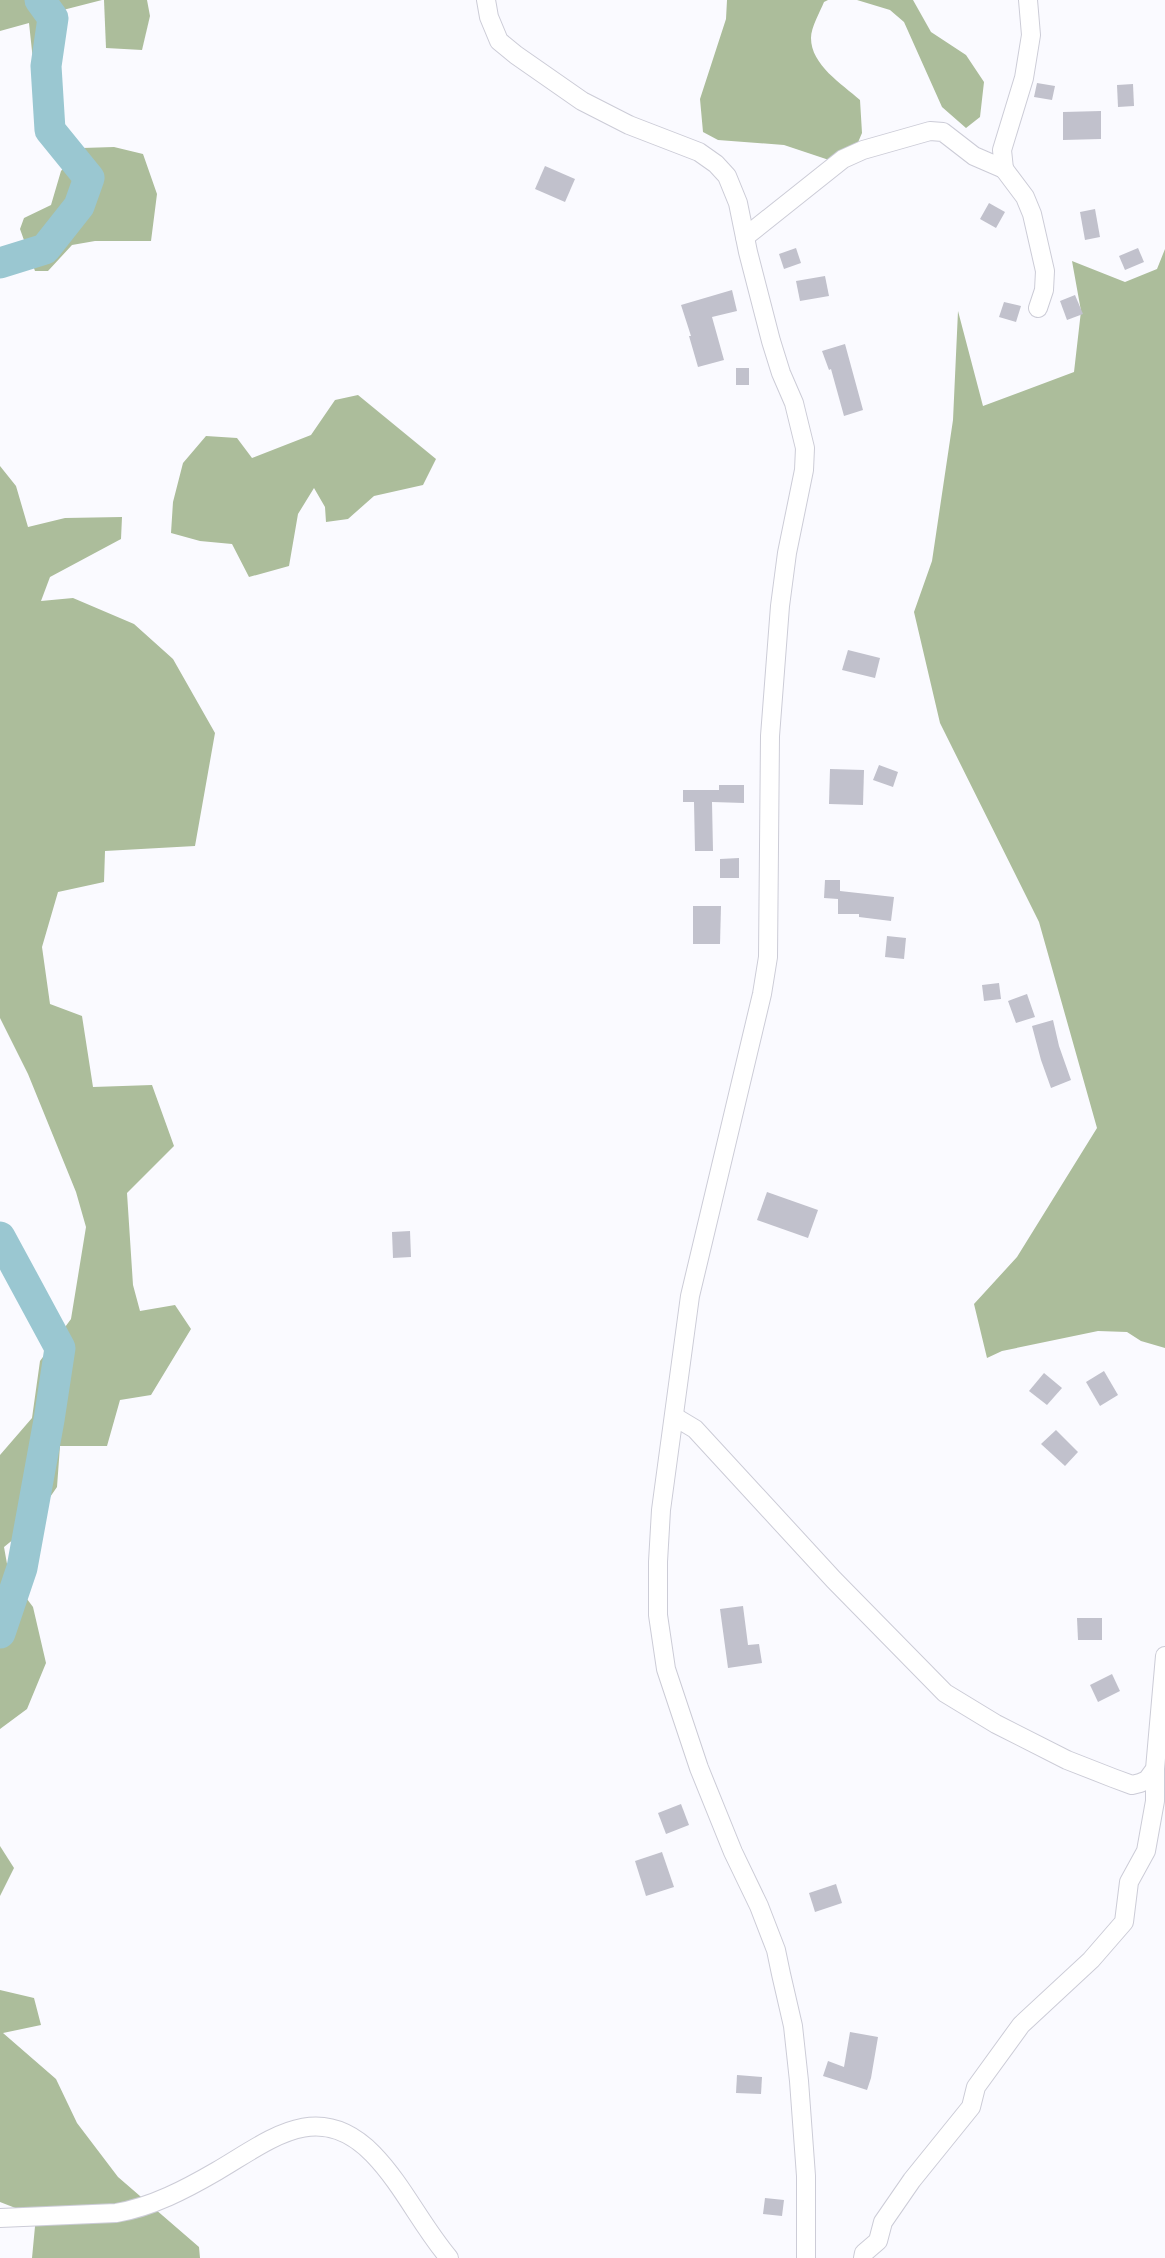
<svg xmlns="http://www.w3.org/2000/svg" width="1165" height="2258" font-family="Lato,sans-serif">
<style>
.forest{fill:#acbd9b}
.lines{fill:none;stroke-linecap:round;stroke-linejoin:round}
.river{stroke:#9ac7d1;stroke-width:31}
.building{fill:#c1c1cc}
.minor-casing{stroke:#ccccd7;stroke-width:20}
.minor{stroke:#fff;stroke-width:18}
</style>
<rect width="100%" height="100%" fill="#fafaff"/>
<g class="forest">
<path d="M0 0H102L63 10 56 85 35 79 29 23 0 31Z"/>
<path d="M104 0H147L150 16 142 50 106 48Z"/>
<path d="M727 0H828L824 2C820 12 811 27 811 38 811 65 842 84 860 100L862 133 856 147 832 161 784 145 718 140 703 132 700 99 726 19Z"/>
<path d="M857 0H913L931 32 966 55 984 82 980 117 966 128 942 107 904 22 890 10Z"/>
<path d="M114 147 143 154 157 194 151 241H95L72 245 48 271H35L20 229 24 218 51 205 61 171 82 148Z"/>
<path d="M1165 249V1348L1141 1341 1127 1332 1098 1331 1002 1351 987 1358 974 1304 1017 1257 1097 1128 1039 922 940 723 914 612 932 561 953 420 958 311 983 406 1074 372 1081 311 1072 261 1125 282 1157 269Z"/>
<path d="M358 395 436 459 423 485 374 496 348 519 326 522 325 507 314 488 298 514 289 566 249 577 232 544 200 541 171 533 173 502 183 463 206 436 237 438 252 458 311 435 335 400Z"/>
<path d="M0 466 16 486 28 527 65 518 122 517 121 539 50 577 41 601 73 598 134 624 173 659 215 733 195 846 105 851 104 882 58 892 42 947 50 1004 82 1016 93 1087 152 1085 174 1146 127 1193 133 1285 140 1311 175 1305 191 1329 151 1395 120 1400 107 1446H60L57 1487 30 1526 4 1547 9 1575 33 1607 46 1663 27 1709 0 1729V1455L32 1418 40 1361 71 1319 86 1227 76 1192 28 1074 0 1018Z"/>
<path d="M0 1846 14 1868 0 1896Z"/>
<path d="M0 1990 34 1998 41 2025 3 2033 56 2079 77 2123 118 2177 199 2247 200 2258H32L36 2216 0 2202Z"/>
</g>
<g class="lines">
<g class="river">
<path d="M0 263 45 249 79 206 89 178 50 130 46 66 53 18 40 0"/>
<path d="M0 1237 60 1348 49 1420 22 1568 0 1633"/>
</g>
</g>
<g class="building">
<path d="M1037 83 1055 86 1052 100 1034 97Z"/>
<path d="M1133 84 1134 106 1118 107 1117 85Z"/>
<path d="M1101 111V139L1063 140V112Z"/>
<path d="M545 166 575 179 565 202 535 189Z"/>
<path d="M989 203 1005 212 996 228 980 219Z"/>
<path d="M1095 209 1100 237 1085 240 1080 212Z"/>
<path d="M796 248 801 263 784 269 779 254Z"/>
<path d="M1138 248 1144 262 1125 270 1119 256Z"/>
<path d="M825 276 829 296 800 301 796 281Z"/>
<path d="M732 290 737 311 712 317 724 360 698 367 689 336H691L681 305Z"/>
<path d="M1075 295 1083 314 1067 320 1060 301Z"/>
<path d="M1004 302 1021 306 1016 322 999 317Z"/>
<path d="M845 344 863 410 844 416 831 369 829 370 822 351Z"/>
<rect x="736" y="368" width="13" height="17"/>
<path d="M848 650 880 658 875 678 842 670Z"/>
<path d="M879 765 898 772 893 787 873 780Z"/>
<path d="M830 769 864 770 863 805 829 804Z"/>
<path d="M719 785H744V803L712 802 713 851H695L694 802H683V790H719Z"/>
<path d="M739 858V878H720V859Z"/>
<path d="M825 880H840V891L894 897 891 921 859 917V914H838V899L824 898Z"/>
<path d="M693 906H721L720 944H693Z"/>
<path d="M887 936 906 938 904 959 885 957Z"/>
<path d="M999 983 1001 999 984 1001 982 985Z"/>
<path d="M1027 994 1035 1017 1016 1023 1008 1001Z"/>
<path d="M1053 1020 1059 1046 1071 1080 1051 1088 1041 1060 1032 1026Z"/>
<path d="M767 1192 818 1210 808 1238 757 1220Z"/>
<path d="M410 1231 411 1257 393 1258 392 1232Z"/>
<path d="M1104 1371 1118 1395 1100 1406 1086 1382Z"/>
<path d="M1044 1373 1062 1388 1047 1405 1029 1391Z"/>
<path d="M1056 1430 1078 1452 1065 1466 1041 1444Z"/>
<path d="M743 1606 748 1645 759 1644 762 1663 728 1668 720 1609Z"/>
<path d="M1077 1618H1102V1640H1078Z"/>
<path d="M1112 1674 1120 1691 1098 1702 1090 1685Z"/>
<path d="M681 1804 689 1825 666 1834 658 1813Z"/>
<path d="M662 1852 674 1887 646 1896 635 1861Z"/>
<path d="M836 1884 842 1903 815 1912 809 1893Z"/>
<path d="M850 2032 878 2037 871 2078 867 2090 823 2076 828 2061 844 2067Z"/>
<path d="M737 2075 762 2077 761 2094 736 2093Z"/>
<path d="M765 2198 784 2200 782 2216 763 2214Z"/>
</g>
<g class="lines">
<g class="minor-casing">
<g id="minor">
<path d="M486 0 489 17 499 41 516 55 582 101 629 125 699 152 716 164 727 176 738 203 748 252 771 341 781 373 794 403 805 448 804 470 787 553 780 606 770 736 768 957 762 994 690 1296 661 1510 658 1562V1615L666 1669 699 1768 733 1852 759 1906 776 1950 781 1974 793 2026 799 2081 806 2176V2258"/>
<path d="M1004 169 1025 197 1032 214 1045 271 1044 290 1038 308"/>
<path d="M745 237 843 159 863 150 930 131 943 132 974 156 1004 169 1002 150 1024 78 1031 35 1028 0"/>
<path d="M675 1417 695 1429 834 1580 945 1693 996 1724 1067 1760 1113 1778 1132 1785 1140 1783 1147 1780 1155 1769 1165 1656"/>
<path d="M0 2218 116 2213C152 2207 186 2189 217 2171 270 2140 318 2098 373 2154 403 2185 421 2225 449 2258"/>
<path d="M863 2258 864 2253 878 2241 883 2222 912 2180 971 2107 976 2087 1021 2025 1091 1960 1124 1922 1129 1882 1146 1851 1155 1801V1769"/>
</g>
</g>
<use href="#minor" class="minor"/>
</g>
</svg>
